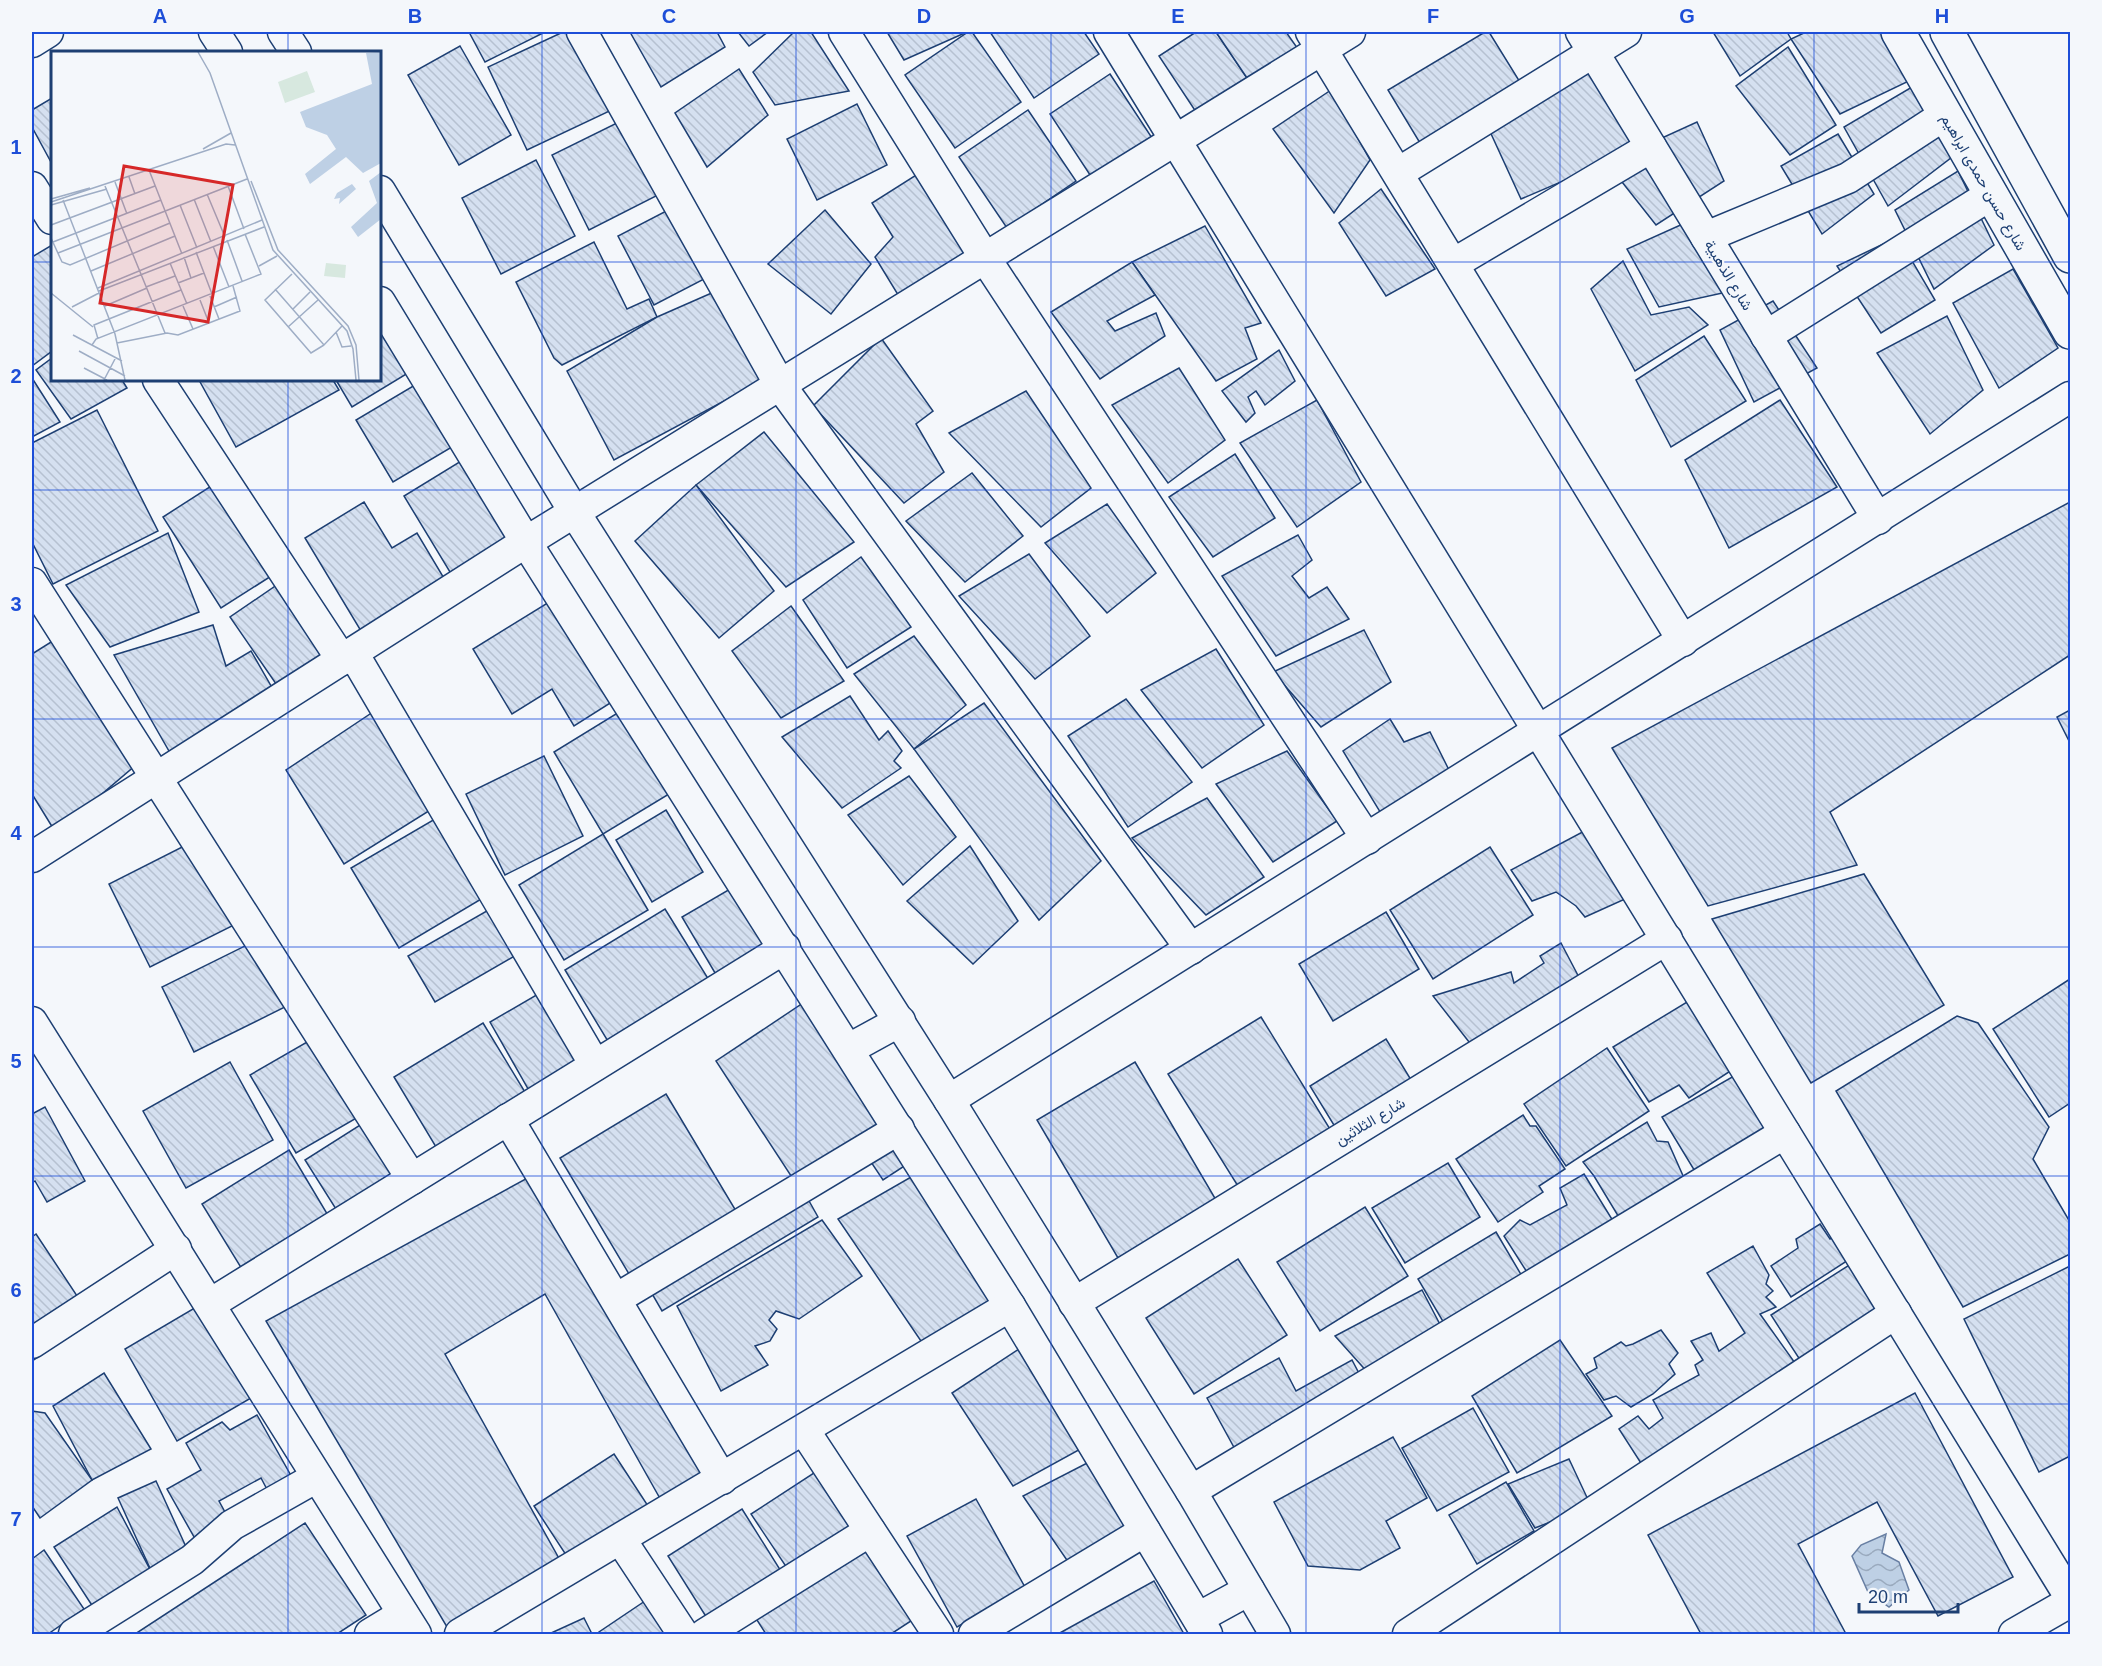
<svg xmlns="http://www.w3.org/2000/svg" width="2102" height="1666" font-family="Arial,Vazirmatn,sans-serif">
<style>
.water{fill:url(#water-waves);stroke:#687fa3;stroke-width:1.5}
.building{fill:url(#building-back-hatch);stroke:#1d3f73;stroke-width:1.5}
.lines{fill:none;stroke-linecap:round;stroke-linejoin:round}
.minor-casing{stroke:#1d3f73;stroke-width:33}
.secondary-casing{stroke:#1d3f73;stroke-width:36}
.minor{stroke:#f4f7fb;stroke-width:30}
.secondary{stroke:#f4f7fb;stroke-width:33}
.grid{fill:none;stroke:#1d4ed8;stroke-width:1.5;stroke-opacity:0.55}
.labels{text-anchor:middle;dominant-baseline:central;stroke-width:4.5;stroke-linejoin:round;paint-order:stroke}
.street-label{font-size:15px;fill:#1d3f73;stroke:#f4f7fb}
.inset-road{fill:none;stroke:#9eadc5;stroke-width:1.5}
.view{fill:#d62828;fill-opacity:0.15;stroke:#d62828;stroke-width:3}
.inset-edge{fill:none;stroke:#1d3f73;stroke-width:3}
.neatline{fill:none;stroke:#1d4ed8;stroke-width:2}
.grid-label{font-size:20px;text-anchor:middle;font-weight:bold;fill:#1d4ed8}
</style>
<defs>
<pattern id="water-waves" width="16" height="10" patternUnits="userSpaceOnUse" patternTransform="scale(1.5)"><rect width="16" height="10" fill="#bed0e5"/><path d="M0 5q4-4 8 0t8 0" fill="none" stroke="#9aaabe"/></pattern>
<pattern id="building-back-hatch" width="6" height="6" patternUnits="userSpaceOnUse" patternTransform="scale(1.5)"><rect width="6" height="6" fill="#d5e0f0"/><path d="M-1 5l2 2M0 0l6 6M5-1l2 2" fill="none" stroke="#b6c1d1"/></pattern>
</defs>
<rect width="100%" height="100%" fill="#f4f7fb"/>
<path class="water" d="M1886 1534 1882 1553 1899 1562 1909 1590 1889 1607 1868 1592 1852 1556 1861 1545Z"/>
<g class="building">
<path d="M469 32H545L485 62Z"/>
<path d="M563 32H580L616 108 527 150 488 67Z"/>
<path d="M630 32H717L725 47 661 87Z"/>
<path d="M738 32H768L749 46Z"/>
<path d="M794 32H811L849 91 775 105 753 72Z"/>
<path d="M887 32H967L904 60Z"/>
<path d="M968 32H972L1021 102 955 148 905 75Z"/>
<path d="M990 32H1084L1099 54 1034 98Z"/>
<path d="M1196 32H1216L1249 81 1198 115 1159 56Z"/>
<path d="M1216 32H1286L1298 49 1249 81Z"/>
<path d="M1485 32H1489L1523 87 1423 148 1388 90Z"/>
<path d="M1713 32H1787L1791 39 1740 76Z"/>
<path d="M1806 32H1884L1911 80 1840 114 1791 39Z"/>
<path d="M460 46 511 135 459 165 408 75Z"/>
<path d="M1788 47 1836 125 1790 155 1736 86Z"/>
<path d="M1608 49 1654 142 1521 199 1487 125Z"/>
<path d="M739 69 768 115 707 167 675 113Z"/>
<path d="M1110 74 1154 141 1094 181 1050 114Z"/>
<path d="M1912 87 1956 154 1888 206 1844 127Z"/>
<path d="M1331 90 1370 160 1334 213 1273 129Z"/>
<path d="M52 98V164L32 127V110Z"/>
<path d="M857 104 887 165 817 200 787 139Z"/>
<path d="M1028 110 1076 181 1007 228 959 157Z"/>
<path d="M623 120 660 194 589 230 552 155Z"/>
<path d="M1697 122 1724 181 1656 225 1607 163Z"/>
<path d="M1838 134 1874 194 1822 234 1781 166Z"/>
<path d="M536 160 575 236 501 274 462 198Z"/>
<path d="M924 170 969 260 903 303 875 257 893 237 872 203Z"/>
<path d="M1958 171 1994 245 1934 289 1895 210Z"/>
<path d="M1381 189 1435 269 1386 296 1339 223Z"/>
<path d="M672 208 708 277 654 305 618 236Z"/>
<path d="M825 210 871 264 831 314 768 264Z"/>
<path d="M1685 223 1727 292 1659 307 1627 249Z"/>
<path d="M1205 226 1261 323 1245 328 1257 359 1216 381 1132 262Z"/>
<path d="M1898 237 1935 300 1881 333 1837 266Z"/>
<path d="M594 242 627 309 649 299 657 317 562 365 554 358 516 282Z"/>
<path d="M52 245V351L32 366V257Z"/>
<path d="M1623 261 1651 315 1689 307 1708 325 1635 371 1591 289Z"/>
<path d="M1132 262 1155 295 1107 321 1115 331 1156 313 1165 336 1100 379 1051 312Z"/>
<path d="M2013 269 2058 348 1999 388 1953 303Z"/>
<path d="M723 288 769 377 614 460 567 371 657 317Z"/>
<path d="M1773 301 1817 368 1754 402 1720 330Z"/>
<path d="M380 315 413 370 352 407 336 380H380Z"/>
<path d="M1947 316 1983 390 1930 434 1877 353Z"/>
<path d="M1704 336 1746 401 1671 447 1636 380Z"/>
<path d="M881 338 933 411 916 424 944 472 904 503 813 406Z"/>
<path d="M1279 350 1295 381 1265 405 1256 391 1248 397 1255 413 1246 422 1222 391Z"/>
<path d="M52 358V380H122L127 388 71 419 36 370Z"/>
<path d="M1179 368 1225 440 1168 483 1112 405Z"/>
<path d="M32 378 60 422 32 437Z"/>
<path d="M199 380H333L339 390 236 447Z"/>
<path d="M420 382 457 444 393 482 356 420Z"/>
<path d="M1026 391 1091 488 1041 527 949 433Z"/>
<path d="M1317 400 1361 482 1297 527 1240 443Z"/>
<path d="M1780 400 1837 487 1729 548 1685 460Z"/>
<path d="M97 410 158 531 53 584 32 542V443Z"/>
<path d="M764 432 854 542 786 587 696 485Z"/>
<path d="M1235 454 1275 518 1213 557 1169 497Z"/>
<path d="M466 458 515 540 453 577 404 496Z"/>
<path d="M972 473 1023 536 965 582 906 521Z"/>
<path d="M219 481 276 573 221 608 163 517Z"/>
<path d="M696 485 774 591 719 638 635 541Z"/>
<path d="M364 502 392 548 417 533 448 585 364 636 305 538Z"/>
<path d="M2070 502V655L1830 812 1857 865 1708 906 1612 748Z"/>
<path d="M1107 504 1156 573 1107 613 1045 543Z"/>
<path d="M168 533 199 612 110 647 66 585Z"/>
<path d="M1298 535 1312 560 1292 576 1309 598 1327 587 1349 619 1276 656 1222 576Z"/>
<path d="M1029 554 1090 636 1035 679 959 596Z"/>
<path d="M861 557 911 627 847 668 803 600Z"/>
<path d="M284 580 336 657 283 694 230 617Z"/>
<path d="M554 599 615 700 574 726 552 689 512 714 473 649Z"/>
<path d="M791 606 844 681 781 718 732 651Z"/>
<path d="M213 625 226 666 251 651 278 698 173 758 114 655Z"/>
<path d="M1364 630 1391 682 1321 727 1273 672Z"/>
<path d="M914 636 966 705 914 749 854 674Z"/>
<path d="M59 637 143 759 56 833 32 794V654Z"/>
<path d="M1216 649 1264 725 1202 768 1141 690Z"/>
<path d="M850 696 879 740 888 731 902 751 894 761 901 768 842 808 782 737Z"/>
<path d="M1126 699 1192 782 1128 827 1068 736Z"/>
<path d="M984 703 1101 861 1039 920 914 749Z"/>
<path d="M624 709 674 791 603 834 554 752Z"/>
<path d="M376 710 432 809 344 864 286 770Z"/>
<path d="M2070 710V743L2057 717Z"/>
<path d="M1390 719 1404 742 1430 732 1451 774 1388 825 1343 751Z"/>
<path d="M1287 751 1337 821 1273 862 1216 784Z"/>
<path d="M544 756 583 836 505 875 466 794Z"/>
<path d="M909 776 956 837 903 885 848 815Z"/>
<path d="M1207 798 1264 877 1206 915 1132 838Z"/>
<path d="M666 810 703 872 652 902 616 840Z"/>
<path d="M435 819 483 898 399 948 351 868Z"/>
<path d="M1590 828 1634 895 1585 917 1576 906 1556 892 1532 901 1511 870Z"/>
<path d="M603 834 648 910 564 960 519 885Z"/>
<path d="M194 841 236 924 150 967 109 884Z"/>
<path d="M970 846 1018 921 973 964 907 901Z"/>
<path d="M1490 847 1533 915 1433 979 1390 910Z"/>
<path d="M1864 874 1944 1005 1811 1083 1712 919Z"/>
<path d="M737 885 773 946 718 978 682 917Z"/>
<path d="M492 908 518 954 435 1002 408 956Z"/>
<path d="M665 909 712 985 612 1048 565 970Z"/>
<path d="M1386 912 1419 969 1333 1021 1299 964Z"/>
<path d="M257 940 289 1005 194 1052 162 987Z"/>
<path d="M1561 943 1583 985 1473 1047 1433 996 1511 972 1514 983 1544 963 1540 956Z"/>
<path d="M2070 979V1103L2049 1117 1993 1029Z"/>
<path d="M545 990 586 1064 531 1094 490 1022Z"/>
<path d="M1692 999 1735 1068 1689 1098 1679 1085 1649 1102 1613 1047Z"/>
<path d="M806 1001 886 1122 795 1182 716 1061Z"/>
<path d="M1957 1016 1978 1023 2049 1127 2033 1159 2070 1222V1254L1963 1307 1836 1091Z"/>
<path d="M1261 1017 1333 1134 1241 1191 1168 1074Z"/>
<path d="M483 1023 528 1097 439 1152 394 1077Z"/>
<path d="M314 1038 360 1116 296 1153 250 1075Z"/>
<path d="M1386 1039 1416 1088 1340 1135 1310 1086Z"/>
<path d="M1607 1048 1649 1111 1566 1166 1524 1104Z"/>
<path d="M230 1062 273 1140 186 1188 143 1111Z"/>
<path d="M1135 1062 1216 1200 1118 1258 1037 1120Z"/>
<path d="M1741 1072 1777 1133 1699 1178 1662 1117Z"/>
<path d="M666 1094 739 1216 632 1279 560 1158Z"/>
<path d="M45 1107 85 1181 47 1202 35 1181 32 1183V1114Z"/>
<path d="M1523 1115 1530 1126H1536L1565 1169 1539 1186 1543 1192 1498 1222 1456 1159Z"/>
<path d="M368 1120 404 1177 341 1217 305 1160Z"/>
<path d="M1647 1122 1657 1141 1668 1142 1688 1187 1623 1224 1594 1176 1583 1162Z"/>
<path d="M896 1137 912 1161 883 1180 867 1156Z"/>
<path d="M289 1150 332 1222 245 1274 202 1204Z"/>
<path d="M1448 1163 1480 1217 1405 1263 1372 1208Z"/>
<path d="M918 1173 999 1299 923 1344 838 1219Z"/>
<path d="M1584 1174 1618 1229 1532 1280 1504 1236 1520 1220 1530 1225 1567 1205 1560 1188Z"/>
<path d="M533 1175 709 1473 662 1502 545 1294 445 1354 561 1562 447 1627 266 1321Z"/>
<path d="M804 1192 818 1217 662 1311 651 1292Z"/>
<path d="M1365 1207 1408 1276 1320 1331 1277 1262Z"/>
<path d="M822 1220 862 1276 799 1319 776 1311 769 1320 777 1329 770 1341 755 1346 768 1365 721 1391 677 1306Z"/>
<path d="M1820 1224 1830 1239 1839 1234 1853 1257 1791 1297 1771 1266 1798 1248 1796 1239Z"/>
<path d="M1496 1232 1526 1283 1448 1330 1418 1279Z"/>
<path d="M36 1234 93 1320 32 1361V1237Z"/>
<path d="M1753 1246 1769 1275 1766 1284 1773 1291 1766 1297 1776 1307 1760 1314 1800 1370 1646 1471 1619 1429 1638 1416 1649 1429 1663 1418 1653 1400 1699 1375 1695 1365 1703 1360 1691 1341 1711 1333 1719 1351 1745 1333 1707 1273Z"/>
<path d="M1238 1259 1287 1335 1194 1394 1146 1318Z"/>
<path d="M1854 1262 1886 1313 1804 1366 1771 1315Z"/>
<path d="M2070 1266V1456L2039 1472 1964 1319Z"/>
<path d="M1422 1290 1445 1334 1370 1375 1335 1336Z"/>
<path d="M198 1306 251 1398 177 1441 125 1349Z"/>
<path d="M1661 1330 1678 1353 1669 1364 1675 1374 1653 1394 1631 1407 1616 1396 1604 1400 1586 1374 1597 1368 1594 1358 1621 1342 1626 1346 1633 1344Z"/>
<path d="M1560 1340 1612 1416 1517 1473 1472 1396Z"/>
<path d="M1022 1347 1086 1446 1013 1486 952 1393Z"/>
<path d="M1279 1358 1296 1391 1352 1360 1363 1381 1236 1451 1207 1398Z"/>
<path d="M104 1373 151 1449 92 1480 53 1406Z"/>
<path d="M1915 1393 2013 1577 1938 1616 1877 1502 1798 1544 1846 1634H1701L1648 1535Z"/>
<path d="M1473 1408 1509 1472 1437 1511 1402 1448Z"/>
<path d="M32 1411 45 1413 92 1480 40 1518 32 1506Z"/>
<path d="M257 1415 294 1481 270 1495 261 1478 219 1501 232 1525 198 1544 167 1489 201 1470 186 1443 222 1422 230 1430Z"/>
<path d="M1393 1437 1427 1498 1386 1521 1400 1548 1360 1570 1308 1566 1274 1502Z"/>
<path d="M614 1454 650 1509 570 1561 534 1506Z"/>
<path d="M1569 1459 1591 1506 1535 1528 1508 1484Z"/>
<path d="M1093 1460 1137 1529 1073 1569 1023 1496Z"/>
<path d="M820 1469 859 1529 791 1574 751 1514Z"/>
<path d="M156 1481 192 1560 154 1577 118 1498Z"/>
<path d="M1506 1482 1534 1531 1477 1564 1449 1515Z"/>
<path d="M976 1499 1026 1589 957 1627 907 1536Z"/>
<path d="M117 1507 154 1577 95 1610 54 1547Z"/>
<path d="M742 1509 784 1576 710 1623 668 1556Z"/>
<path d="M305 1523 366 1615 337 1634H135Z"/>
<path d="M867 1544 914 1619 891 1634H766L755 1617Z"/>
<path d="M44 1550 84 1609 48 1634H32V1559Z"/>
<path d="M1154 1581 1184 1634H1058Z"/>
<path d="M651 1597 676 1634H600L599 1632Z"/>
<path d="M584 1618 592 1634H549Z"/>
</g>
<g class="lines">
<g class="minor-casing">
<g id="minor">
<path d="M214 32 227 52"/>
<path d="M283 32 296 52"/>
<path d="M582 32 780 385 1191 949"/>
<path d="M844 32 985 258 1367 839"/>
<path d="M1109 32 2070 1597"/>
<path d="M1311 32 1683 641"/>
<path d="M1581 32 1878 519"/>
<path d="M32 42 48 32"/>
<path d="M1398 173 1626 32"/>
<path d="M32 187 52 219"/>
<path d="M380 191 575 513 949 1100 1191 1491 1275 1634"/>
<path d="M1706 237 1848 178 1946 114"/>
<path d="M1453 264 1651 147"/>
<path d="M380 302 526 542 1010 1306 1207 1634"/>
<path d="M1766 336 1992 194"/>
<path d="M158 380 342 660"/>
<path d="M32 583 412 1179"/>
<path d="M353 653 595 1065"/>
<path d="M32 857 526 542 1350 32"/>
<path d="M32 1022 416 1634"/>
<path d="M849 1049 900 1021"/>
<path d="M949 1100 2070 397"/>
<path d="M508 1119 722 1479"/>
<path d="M616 1299 899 1129"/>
<path d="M1074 1303 1667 939"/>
<path d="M210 1304 785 948"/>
<path d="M32 1343 176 1249"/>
<path d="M804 1430 938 1634"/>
<path d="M1191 1491 1785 1133"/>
<path d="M621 1540 683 1634"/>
<path d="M1198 1618 1249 1590"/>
<path d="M74 1634 192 1560 232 1525 317 1477"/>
<path d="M370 1634 403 1614"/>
<path d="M460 1634 1010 1306"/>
<path d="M705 1634 870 1531"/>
<path d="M974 1634 1145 1531"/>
<path d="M1408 1634 1896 1313"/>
<path d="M2014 1634 2070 1602"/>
</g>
</g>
<g class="secondary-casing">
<g id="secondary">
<path d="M1898 32 2070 332"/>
<path d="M1947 32 2070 256"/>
</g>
</g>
<use href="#minor" class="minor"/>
<use href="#secondary" class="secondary"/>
</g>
<path class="grid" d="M288 32V52M542 32V1634M796 32V1634M1051 32V1634M1306 32V1634M1560 32V1634M1814 32V1634M32 262H52M380 262H2070M288 380V1634M32 490H2070M32 719H2070M32 947H2070M32 1176H2070M32 1404H2070"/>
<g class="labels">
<g class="street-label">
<text transform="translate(1984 182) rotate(60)">شارع حسن حمدى ابراهيم</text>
<text transform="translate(1729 275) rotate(59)">شارع الذهبية</text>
<text transform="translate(1370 1121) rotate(-31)">شارع الثلاثين</text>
</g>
</g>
<g transform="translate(51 51)">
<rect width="330" height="330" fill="#f4f7fb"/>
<path d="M256 20 264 41 234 52 227 31ZM275 212 295 214 294 227 273 225Z" fill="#d7e8df"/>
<path d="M330 1V112L312 122 295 106 259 133 254 123 285 98 276 84 255 76 249 61 321 33 315 2ZM330 121V168L307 186 300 176 326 152 318 130ZM301 133 305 138 288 153 289 147 283 148 286 142Z" fill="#bed0e5"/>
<path class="inset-road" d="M147 1 159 22 222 199 296 280 302 298 305 329M152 98 180 82M98 119 131 203M78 126 84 143M200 130 227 199 297 275 305 294 308 329M64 131 76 163M54 135 114 282M177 135 193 178M156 143 174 186M0 148 39 137M143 148 160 191M12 149 64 283 74 329M0 151 175 93 184 94M0 154 56 138M129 154 146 197M0 174 104 135M0 187 11 211 19 214 119 172M176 189 191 230M2 191 110 149M162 195 178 236M145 201 161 243M7 202 196 128M133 206 140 227M119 212 136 253M208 215 226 205M40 220 124 185M241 223 214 249 260 302 273 294M127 232 153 222M95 236 124 225M47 237 211 169M224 238 273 294 291 275M48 240 213 176M0 242 42 276M159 245 168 268M149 249 158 272M54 255 96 237M132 255 142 278M21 256 48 242M163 256 186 246M242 258 259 241M237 276 267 249M285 281 291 296 300 295M22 284 71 310M47 288 43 274 130 239M66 292 116 282 127 284 189 260 182 235M41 294 45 288 210 223 194 183M28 300 74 325M33 317 56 329M53 329 65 306"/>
<path class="view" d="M73 115 182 134 157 271 49 252Z"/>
<rect width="330" height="330" class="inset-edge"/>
</g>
<rect width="2102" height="1666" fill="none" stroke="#f4f7fb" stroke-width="66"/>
<path d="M1859 1603v9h99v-9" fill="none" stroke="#1d3f73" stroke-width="3"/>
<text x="1868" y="1603" font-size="18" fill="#1d3f73" stroke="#f4f7fb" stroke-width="4.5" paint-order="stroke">20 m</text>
<rect x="33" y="33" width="2036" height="1600" class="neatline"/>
<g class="grid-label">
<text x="160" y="23">A</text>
<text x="415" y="23">B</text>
<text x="669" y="23">C</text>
<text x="924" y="23">D</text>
<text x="1178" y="23">E</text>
<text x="1433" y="23">F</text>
<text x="1687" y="23">G</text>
<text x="1942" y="23">H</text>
<text x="16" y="154">1</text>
<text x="16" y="383">2</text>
<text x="16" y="611">3</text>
<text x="16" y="840">4</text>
<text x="16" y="1068">5</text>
<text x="16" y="1297">6</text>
<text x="16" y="1526">7</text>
</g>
</svg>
